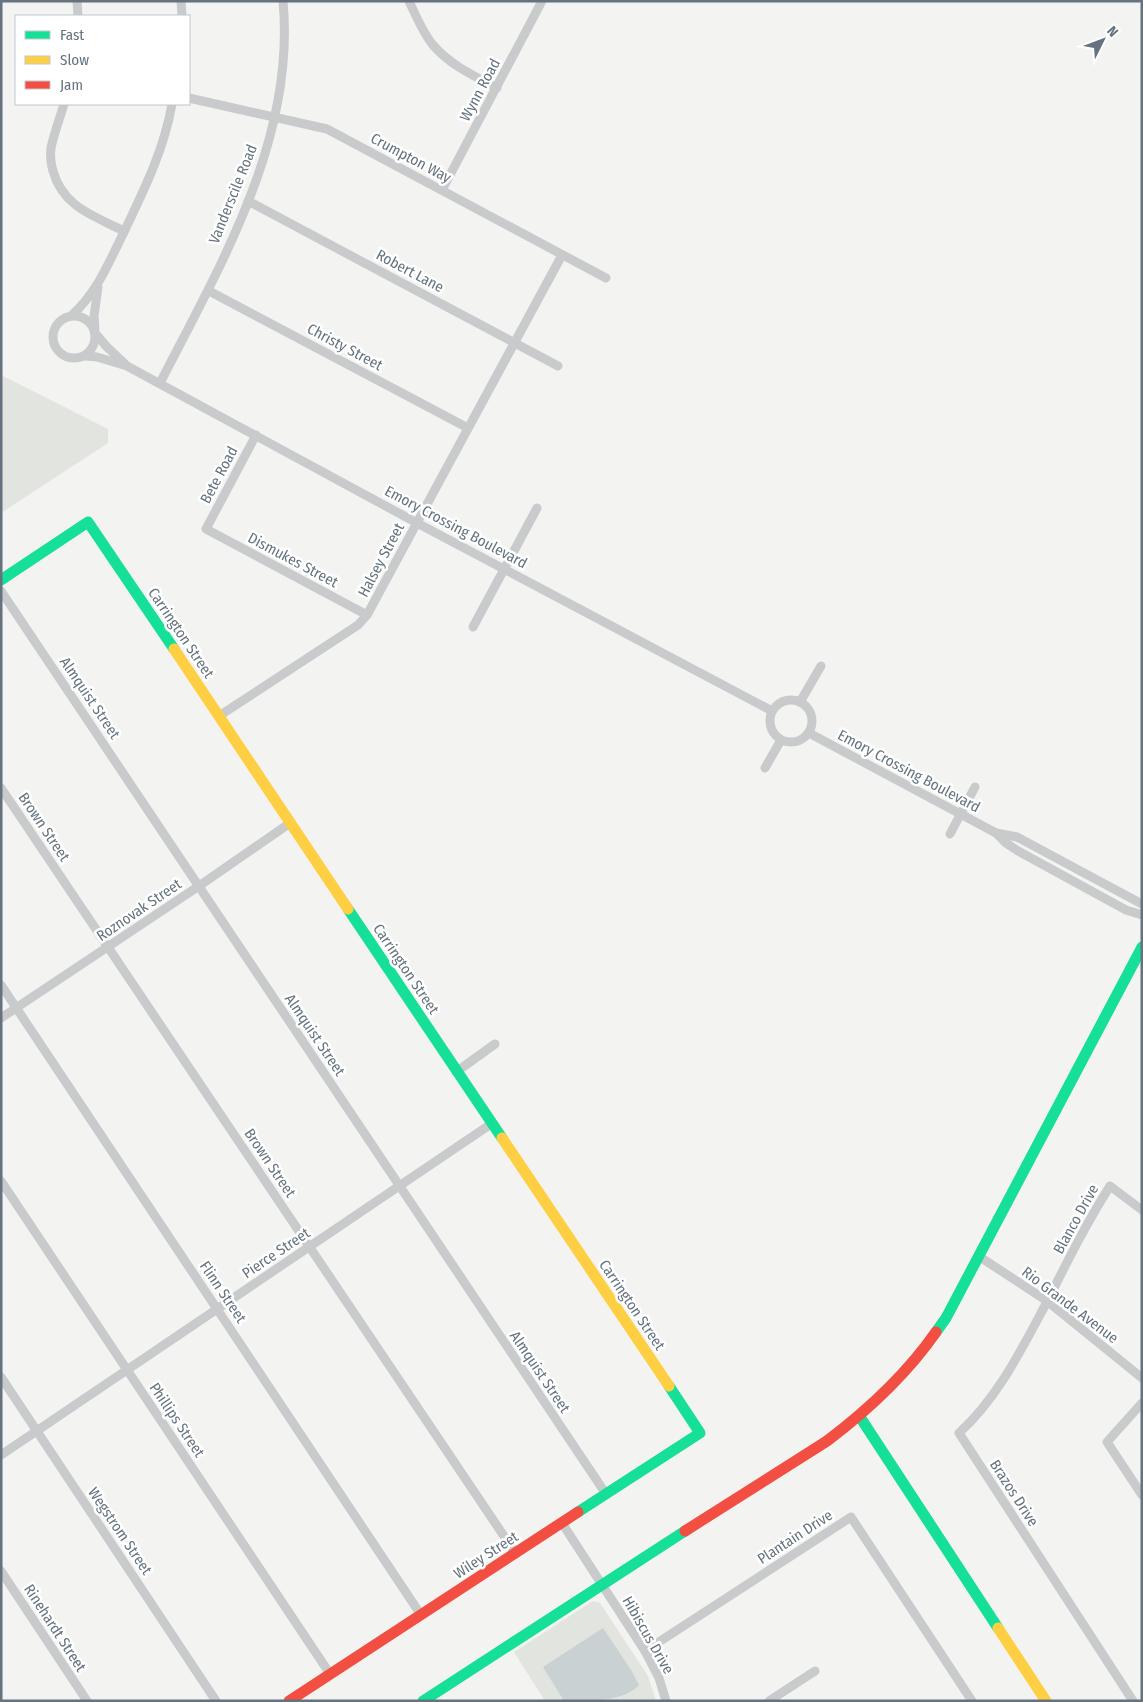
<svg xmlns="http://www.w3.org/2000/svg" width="1143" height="1702" font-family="'Fira Sans Condensed',sans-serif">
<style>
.green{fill:#e2e5df}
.water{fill:#c9d1d3}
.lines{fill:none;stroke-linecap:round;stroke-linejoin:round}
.street{stroke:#c8cacb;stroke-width:9}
.fast{stroke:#16e098;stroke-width:11}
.slow{stroke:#ffcf43;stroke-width:11}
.jam{stroke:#f24e42;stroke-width:11}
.labels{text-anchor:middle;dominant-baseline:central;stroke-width:5;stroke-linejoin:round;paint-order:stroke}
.street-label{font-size:15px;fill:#64737f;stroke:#fff}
</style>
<rect width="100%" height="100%" fill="#f3f3f1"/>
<g class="green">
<path d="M1 375 108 429V443L1 513Z"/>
<path d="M593 1601 600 1603 648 1676 656 1701H545L514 1652Z"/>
</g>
<path class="water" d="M603 1628 631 1670 639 1685C624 1702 587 1701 564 1701L543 1667Z"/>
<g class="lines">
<g class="street">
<path d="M77 1 78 16"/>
<path d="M181 1 182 16"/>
<path d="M409 1C416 16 423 33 433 45 450 65 474 76 497 88"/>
<path d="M189 98 327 129 606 278"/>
<path d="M64 104C60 118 54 133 51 148 50 156 51 164 53 171 63 207 94 216 124 231"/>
<path d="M442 190 542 1"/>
<path d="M248 201 558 366"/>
<path d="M209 291 468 428"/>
<circle cx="74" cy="337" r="21"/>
<path d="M71 316C97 293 109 262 124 232 144 190 164 150 172 104"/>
<path d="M95 329 94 316 98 287"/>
<path d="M95 333 106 346 125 364"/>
<path d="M85 356 97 357 127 366 417 523 772 711"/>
<path d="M160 383C220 266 296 139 283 1"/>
<path d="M256 435 206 529 367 615"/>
<path d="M1 591 606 1494"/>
<path d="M473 627 537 508"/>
<circle cx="791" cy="721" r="21"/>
<path d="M800 702 821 666"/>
<path d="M219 716 358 625 367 615 562 255"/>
<path d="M809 733 996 833 1006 843 1018 851 1126 910 1142 915"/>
<path d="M765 768 781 740"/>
<path d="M1 788 516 1554"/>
<path d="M996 833 1017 837 1142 904"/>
<path d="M950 834 975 787"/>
<path d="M1 985 421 1615"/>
<path d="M1 1018 199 886 290 823"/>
<path d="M456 1072 495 1044"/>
<path d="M1 1181 330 1674"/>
<path d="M980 1257 1047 1301 1142 1378"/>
<path d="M1 1377 216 1701"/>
<path d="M1142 1403 1107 1442 1142 1495"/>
<path d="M1 1455 491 1124"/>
<path d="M562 1523 645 1651 659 1678 666 1701"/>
<path d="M1 1571 87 1701"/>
<path d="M645 1651 851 1517 972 1701"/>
<path d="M769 1701 815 1671"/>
<path d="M1133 1701 959 1433C999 1397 1023 1346 1048 1300 1067 1262 1087 1222 1110 1186L1142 1210"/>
</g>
<g class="fast">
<path d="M1 580 88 522 174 649"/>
<path d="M348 909 502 1138"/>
<path d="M936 1332 946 1318 1142 947"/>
<path d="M860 1417 998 1628"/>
<path d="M578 1512 700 1433 669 1386"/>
<path d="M423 1701 685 1531"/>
</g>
<g class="slow">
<path d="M174 649 348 909"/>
<path d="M502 1138 669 1386"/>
<path d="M998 1628 1046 1701"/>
</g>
<g class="jam">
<path d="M685 1531 827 1441C868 1410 906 1375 936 1332"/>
<path d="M289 1701 578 1512"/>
</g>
</g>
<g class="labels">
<g class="street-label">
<text transform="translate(480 90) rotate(-62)">Wynn Road</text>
<text transform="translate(411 158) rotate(28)">Crumpton Way</text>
<text transform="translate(233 194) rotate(-68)">Vanderscile Road</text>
<text transform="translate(410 271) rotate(28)">Robert Lane</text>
<text transform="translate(345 347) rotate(28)">Christy Street</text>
<text transform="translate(219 475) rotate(-62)">Bete Road</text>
<text transform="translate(456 527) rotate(28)">Emory Crossing Boulevard</text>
<text transform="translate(293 560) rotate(28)">Dismukes Street</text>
<text transform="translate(381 560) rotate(-62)">Halsey Street</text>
<text transform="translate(181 633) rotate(56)">Carrington Street</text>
<text transform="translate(90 698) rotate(56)">Almquist Street</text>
<text transform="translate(909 771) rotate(28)">Emory Crossing Boulevard</text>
<text transform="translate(44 827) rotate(56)">Brown Street</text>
<text transform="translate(139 910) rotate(-34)">Roznovak Street</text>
<text transform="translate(406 969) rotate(56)">Carrington Street</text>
<text transform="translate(315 1035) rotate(56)">Almquist Street</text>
<text transform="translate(270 1163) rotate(56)">Brown Street</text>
<text transform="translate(1076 1219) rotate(-61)">Blanco Drive</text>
<text transform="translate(276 1253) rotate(-34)">Pierce Street</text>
<text transform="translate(223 1292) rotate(56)">Flinn Street</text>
<text transform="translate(632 1305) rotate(56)">Carrington Street</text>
<text transform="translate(1070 1305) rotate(37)">Rio Grande Avenue</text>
<text transform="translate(540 1372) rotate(56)">Almquist Street</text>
<text transform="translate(177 1420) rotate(56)">Phillips Street</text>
<text transform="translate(1014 1493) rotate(57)">Brazos Drive</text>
<text transform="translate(120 1531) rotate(56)">Wegstrom Street</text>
<text transform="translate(795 1537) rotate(-33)">Plantain Drive</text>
<text transform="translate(486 1555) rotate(-33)">Wiley Street</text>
<text transform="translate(55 1628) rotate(57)">Rinehardt Street</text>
<text transform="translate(648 1635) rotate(60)">Hibiscus Drive</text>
</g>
</g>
<rect width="1143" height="1702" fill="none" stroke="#64737f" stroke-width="5"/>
<rect x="15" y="15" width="175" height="90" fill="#ffffff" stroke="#c1c7cc"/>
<rect x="25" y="31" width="25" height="8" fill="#16e098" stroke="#c1c7cc"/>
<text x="60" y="40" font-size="15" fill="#64737f">Fast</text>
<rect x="25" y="56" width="25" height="8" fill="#ffcf43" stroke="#c1c7cc"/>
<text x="60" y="65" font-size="15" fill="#64737f">Slow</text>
<rect x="25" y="81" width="25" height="8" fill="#f24e42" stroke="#c1c7cc"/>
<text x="60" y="90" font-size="15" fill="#64737f">Jam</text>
<g transform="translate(1103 40) rotate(48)" stroke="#ffffff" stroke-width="4" paint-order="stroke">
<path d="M0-4L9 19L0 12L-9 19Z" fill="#64737f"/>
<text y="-8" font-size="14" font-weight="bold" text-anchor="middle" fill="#64737f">N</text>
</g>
</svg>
